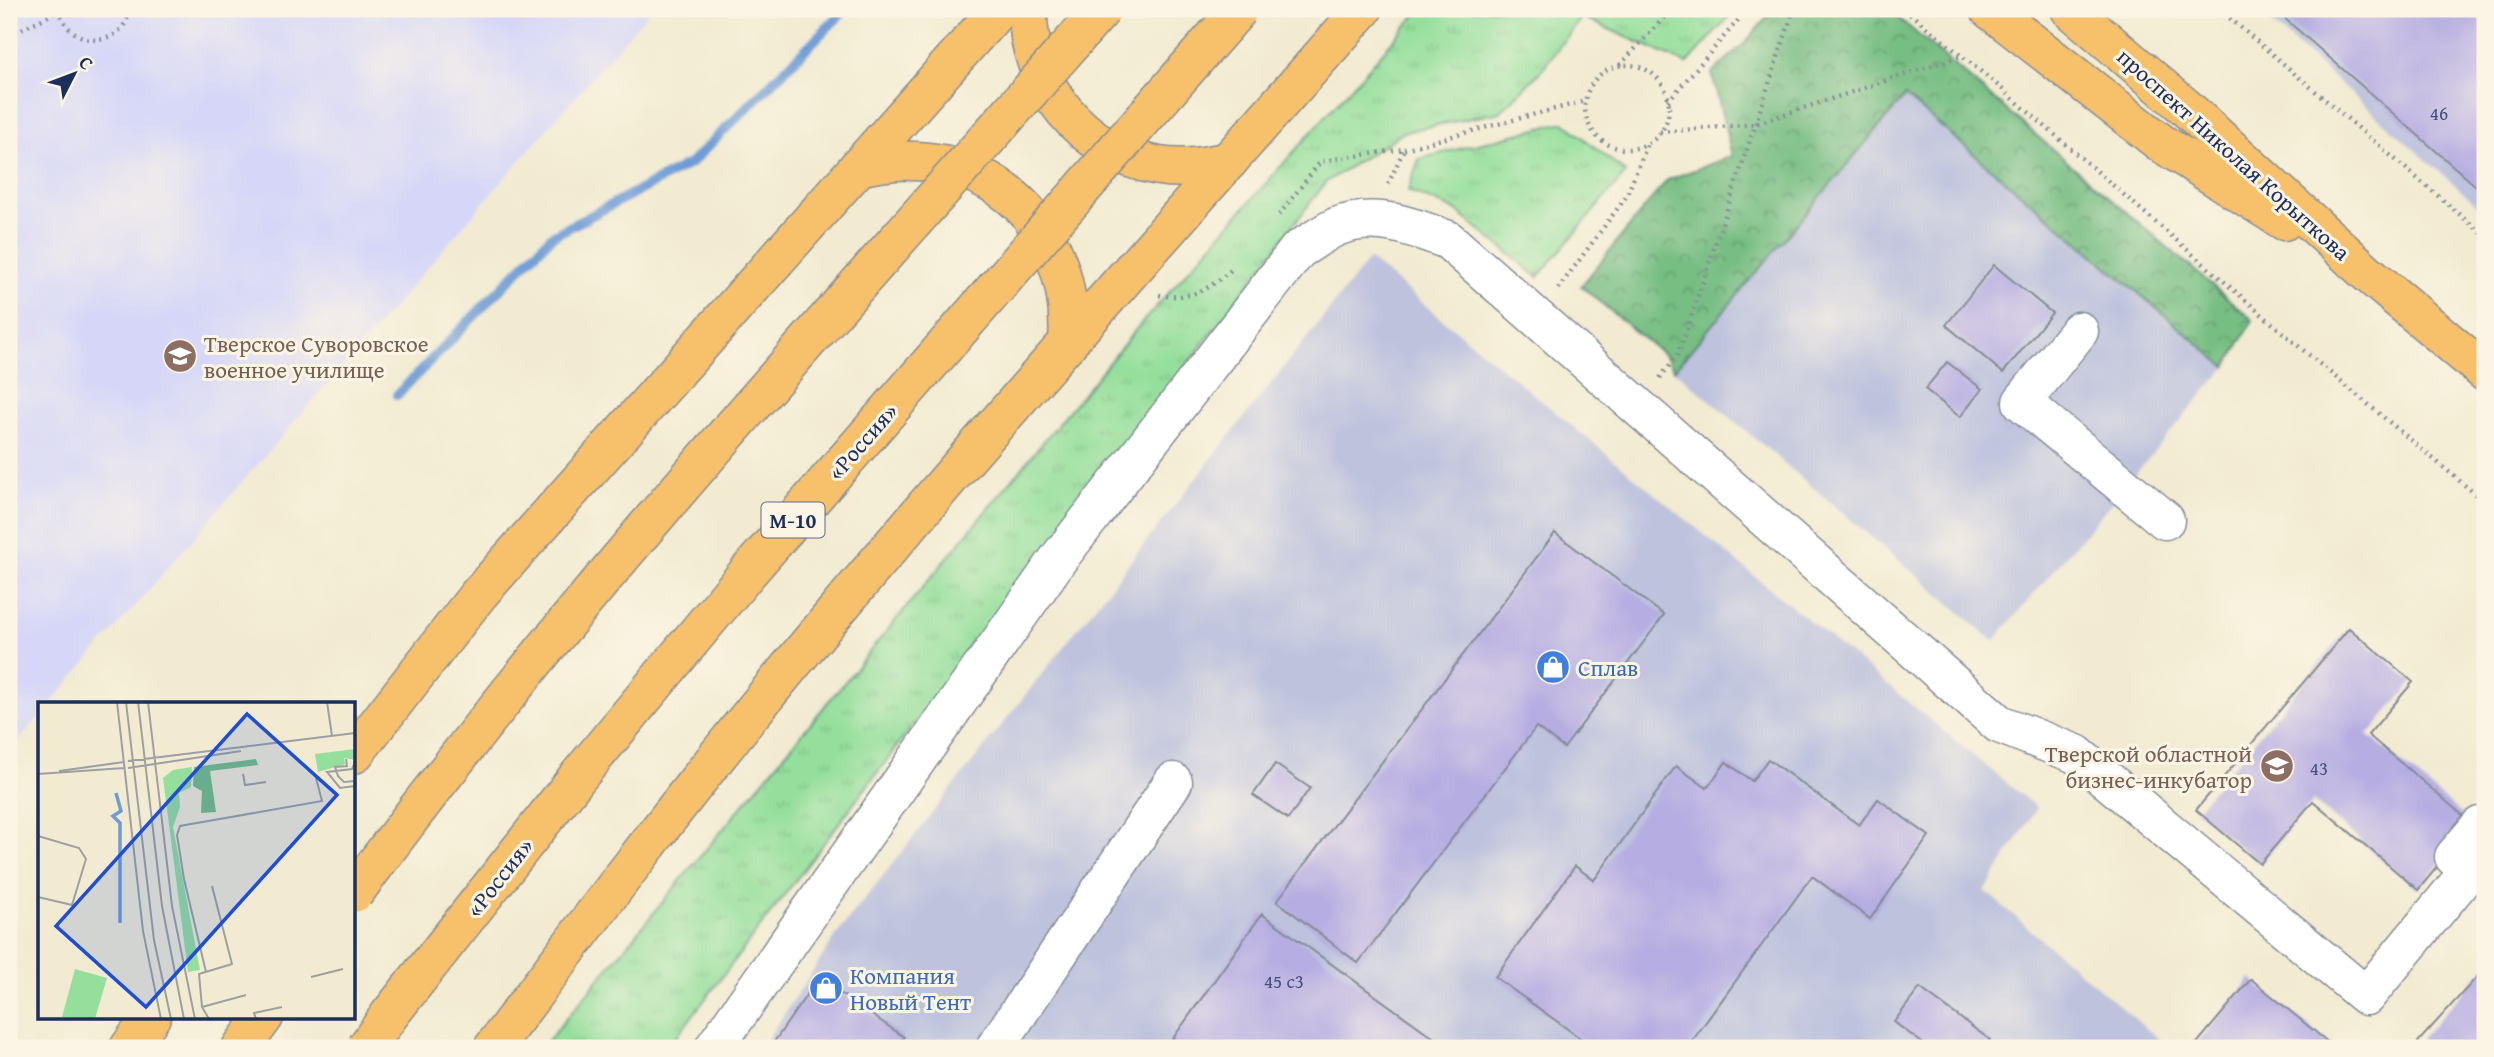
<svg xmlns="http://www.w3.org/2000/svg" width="2494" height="1057" font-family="'Gentium Book Plus',serif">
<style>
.built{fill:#d6d7f8}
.industrial{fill:#bec2dd}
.grass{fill:url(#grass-tufts);stroke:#58877c;stroke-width:2}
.forest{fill:url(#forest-crowns);stroke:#497670;stroke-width:2}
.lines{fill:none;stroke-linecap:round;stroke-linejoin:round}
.stream{stroke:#6e9cd6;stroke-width:10}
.building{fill:#b6ade2}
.minor-casing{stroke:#868d98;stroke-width:41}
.major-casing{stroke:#868d98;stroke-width:41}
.highway-casing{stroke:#868d98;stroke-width:41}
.path{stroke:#868d98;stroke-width:4.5;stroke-dasharray:2 5;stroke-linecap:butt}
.minor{stroke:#fff;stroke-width:38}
.major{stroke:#f7c06b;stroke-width:38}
.highway{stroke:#f7c06b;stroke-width:38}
.highway-bridge-casing{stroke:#868d98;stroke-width:41;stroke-linecap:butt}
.highway-bridge{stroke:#f7c06b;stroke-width:38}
.labels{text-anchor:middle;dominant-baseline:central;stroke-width:6;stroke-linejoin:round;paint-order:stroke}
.number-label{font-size:19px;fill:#424e7f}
.shield{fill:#fcf5e5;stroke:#5e6a86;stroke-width:2}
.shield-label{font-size:21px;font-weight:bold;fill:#1b2f5e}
.street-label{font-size:23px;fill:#1b2f5e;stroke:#fcf5e5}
.education-label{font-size:23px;fill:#785e54;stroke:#fcf5e5;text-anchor:start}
.shop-label{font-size:23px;fill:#366cbe;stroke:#fcf5e5;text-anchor:start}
.inset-river{fill:none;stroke:#6e9cd6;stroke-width:3.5}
.inset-road{fill:none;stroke:#9ca0a3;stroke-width:2}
.view{fill:#1d4ed8;fill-opacity:0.15;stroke:#1d4ed8;stroke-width:3.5}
.inset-edge{fill:none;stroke:#1b2f5e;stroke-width:3.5}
</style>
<defs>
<pattern id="grass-tufts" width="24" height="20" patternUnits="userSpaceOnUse" patternTransform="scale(1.75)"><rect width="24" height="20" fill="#94df9b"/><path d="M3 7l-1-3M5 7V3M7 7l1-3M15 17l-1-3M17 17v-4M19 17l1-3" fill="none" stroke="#7fc088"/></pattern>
<pattern id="forest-crowns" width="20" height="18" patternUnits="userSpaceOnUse" patternTransform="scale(1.75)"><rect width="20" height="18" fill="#77be83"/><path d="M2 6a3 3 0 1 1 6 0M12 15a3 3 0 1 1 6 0" fill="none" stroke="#619b6e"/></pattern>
</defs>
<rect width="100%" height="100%" fill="#fcf5e5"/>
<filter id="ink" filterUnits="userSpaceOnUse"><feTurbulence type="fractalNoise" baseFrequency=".0143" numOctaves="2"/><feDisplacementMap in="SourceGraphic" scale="14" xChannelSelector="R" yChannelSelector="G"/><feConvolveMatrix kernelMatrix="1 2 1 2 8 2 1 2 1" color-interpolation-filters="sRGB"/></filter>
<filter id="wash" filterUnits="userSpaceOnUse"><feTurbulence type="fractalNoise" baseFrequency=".00686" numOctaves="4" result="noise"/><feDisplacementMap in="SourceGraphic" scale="28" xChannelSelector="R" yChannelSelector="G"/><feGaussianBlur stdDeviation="1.57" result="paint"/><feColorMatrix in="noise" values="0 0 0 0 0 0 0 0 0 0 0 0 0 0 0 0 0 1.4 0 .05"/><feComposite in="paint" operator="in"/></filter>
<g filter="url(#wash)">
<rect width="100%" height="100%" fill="#f2ebd1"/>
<path class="built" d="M9 9H651L51 703 40 704V716L9 752Z"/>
<g class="industrial">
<path d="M2256 9H2485V212Z"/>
<path d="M1905 96 2226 367 1994 641 1674 370Z"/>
<path d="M1369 259 2037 808 1985 891 2169 1048H761L841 929Z"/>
</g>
<g class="grass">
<path d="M1421 9H1736L1687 64 1582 17 1539 73 1500 112 1404 132 1326 182 668 1048H542L1139 326Z"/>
<path d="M1564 122 1626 173 1538 277 1455 210 1408 191 1419 159Z"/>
</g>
<path class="forest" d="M1774 9H1888L2253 320 2226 367 1905 96 1674 370 1667 358 1581 286 1667 180 1732 156 1712 73 1745 43Z"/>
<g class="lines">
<path class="stream" d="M397 395 552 236 691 163 846 9"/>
</g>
<g id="blocks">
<g class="building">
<path d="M2274 9H2485V194Z"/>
<path d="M1994 265 2052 313 2003 373 1946 325Z"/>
<path d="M1947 362 1982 389 1960 417 1925 389Z"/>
<path d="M1555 533 1664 615 1564 748 1536 727 1358 963 1277 901Z"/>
<path d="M2349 628 2413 682 2368 735 2473 824 2418 890 2313 801 2260 864 2196 810Z"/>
<path d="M1768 759 1859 825 1878 799 1929 836 1870 919 1812 876 1687 1048H1594L1495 977 1575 866 1594 880 1676 766 1707 788 1726 762 1752 781Z"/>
<path d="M1275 764 1310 788 1288 819 1253 795Z"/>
<path d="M1262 914 1448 1048H1166Z"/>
<path d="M2485 968V1048H2424L2418 1042Z"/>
<path d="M818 978 904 1037 896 1048H770Z"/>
<path d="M2251 979 2335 1048H2193Z"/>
<path d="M1920 988 1990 1040 1984 1048H1929L1894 1022Z"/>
</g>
</g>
</g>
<g filter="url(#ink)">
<use href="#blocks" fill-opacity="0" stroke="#868d98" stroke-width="2"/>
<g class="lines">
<g class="minor-casing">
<g id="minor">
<path d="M2079 331 2022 402 2165 520"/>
<path d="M714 1048 1059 558 1298 250C1310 243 1323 233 1336 227 1375 212 1411 226 1448 240L1999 724 2076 754 2366 996 2470 870 2454 857 2480 826"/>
<path d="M995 1048 1173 782"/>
</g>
</g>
<g class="major-casing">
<g id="major">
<path d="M1028 9C1026 84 1084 154 1159 166 1183 170 1206 166 1229 161"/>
<path d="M1989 9 2161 143 2284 221"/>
<path d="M2070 9 2184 106 2366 272 2485 372"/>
<path d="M858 167C979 137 1076 217 1068 343"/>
<path d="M354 754 478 595 999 9"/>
<path d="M129 1048 151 1017"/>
<path d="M493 1048C597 910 701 772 812 640 991 425 1179 218 1363 9"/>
</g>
</g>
<g class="highway-casing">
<path id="highway" d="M241 1048 264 1017"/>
</g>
<g class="path">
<path d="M59 9C69 49 123 51 130 9"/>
<path d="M1904 9 1995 83 2303 350 2485 502"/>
<path d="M2219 9 2485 236"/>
<path d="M9 35 59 11"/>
<path d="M1620 65 1672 9"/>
<circle cx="1627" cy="107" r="42"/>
<path d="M1668 101 1748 9"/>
<path d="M1660 132 1755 124 1961 56"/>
<path d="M1404 149 1585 101"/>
<path d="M9 215 14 226 9 241"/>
<path d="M1279 215 1321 161 1404 149 1388 185"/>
<path d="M1558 289 1626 197 1648 143"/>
<path d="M1159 295C1191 300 1208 290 1232 269"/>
<path d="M1660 378 1679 353 1794 9"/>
</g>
<use href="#minor" class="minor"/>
<use href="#major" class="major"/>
<use href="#highway" class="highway"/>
<g class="highway-bridge-casing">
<g id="highway-bridge">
<path d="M354 893C583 583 847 299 1102 9"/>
<path d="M366 1048 390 1014 576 779 748 572 1239 9"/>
</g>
</g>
<use href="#highway-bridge" class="highway-bridge"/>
</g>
</g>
<defs>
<g id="school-disc" transform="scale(1.75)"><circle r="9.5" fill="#8d6e63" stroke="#fcf5e5"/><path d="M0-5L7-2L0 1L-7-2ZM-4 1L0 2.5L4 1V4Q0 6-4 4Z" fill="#fff"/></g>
<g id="shop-disc" transform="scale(1.75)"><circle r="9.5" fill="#3f7fe0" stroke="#fcf5e5"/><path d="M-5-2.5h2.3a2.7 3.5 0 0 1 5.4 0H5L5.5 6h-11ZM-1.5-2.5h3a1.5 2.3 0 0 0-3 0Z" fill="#fff"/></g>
<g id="university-disc" transform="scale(1.75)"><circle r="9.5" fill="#8d6e63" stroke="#fcf5e5"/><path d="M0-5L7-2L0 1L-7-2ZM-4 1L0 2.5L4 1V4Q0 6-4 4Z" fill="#fff"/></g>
</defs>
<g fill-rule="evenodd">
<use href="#school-disc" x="180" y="356"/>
<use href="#shop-disc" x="1553" y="667"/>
<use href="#university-disc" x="2277" y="766"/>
<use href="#shop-disc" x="826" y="988"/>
</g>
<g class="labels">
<g class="number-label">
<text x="2439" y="113">46</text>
<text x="2319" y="768">43</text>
<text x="1284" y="981">45 с3</text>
</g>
<rect class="shield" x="761.5" y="502.5" width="63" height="35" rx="5"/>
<g class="shield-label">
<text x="793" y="520">М-10</text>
</g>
<g class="street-label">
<text transform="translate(2234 154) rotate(42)">проспект Николая Корыткова</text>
<text transform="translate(862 441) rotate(-49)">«Россия»</text>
<text transform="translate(499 877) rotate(-52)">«Россия»</text>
</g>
<g class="education-label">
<text x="204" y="343">Тверское Суворовское<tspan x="204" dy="26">военное училище</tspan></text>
<text x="2252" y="753" text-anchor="end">Тверской областной<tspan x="2252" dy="26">бизнес-инкубатор</tspan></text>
</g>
<g class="shop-label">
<text x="1578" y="667">Сплав</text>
<text x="850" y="975">Компания<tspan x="850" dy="26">Новый Тент</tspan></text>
</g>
</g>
<g transform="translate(38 702)">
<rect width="317" height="317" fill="#f2ebd1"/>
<path d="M317 47V58L306 56 307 62 280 70 277 52ZM154 65 153 85 141 91 142 105 135 125 162 268 150 270 125 76 135 68Z" fill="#94df9b"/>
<path d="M218 57 220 63 172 69 178 110 163 111 164 89 155 84 156 65Z" fill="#77be83"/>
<path d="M37 267 69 276 57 317 24 315Z" fill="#94df9b"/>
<path class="inset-river" d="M78 91 83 109 75 114 82 121V221"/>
<path class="inset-road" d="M79 0 105 229 123 317M88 0 116 238 133 317M100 0 124 204 146 317M110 0 134 204 157 317M289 0 294 34M308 57 309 64 297 65 300 74 306 80 317 79M90 59 317 31M317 60 314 67 289 70 302 86 317 84M90 66 203 49M21 69 86 60M0 72 86 66M205 72 207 83 228 80M0 134 41 146 48 157 34 203 0 195M168 270 146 177 139 133 142 124 284 99 278 76M273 275 305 267M164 305 208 293M171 317 164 305 161 272 194 262 174 184M218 317 216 311 244 305"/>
<path class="view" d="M209 12 299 93 108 305 18 224Z"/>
<rect width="317" height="317" class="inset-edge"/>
</g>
<rect width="2494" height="1057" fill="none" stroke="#fcf5e5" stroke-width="35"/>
<g transform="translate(74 74) rotate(48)" stroke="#fcf5e5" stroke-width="5" paint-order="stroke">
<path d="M0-5L12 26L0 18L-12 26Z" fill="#1b2f5e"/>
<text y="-10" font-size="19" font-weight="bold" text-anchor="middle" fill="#1b2f5e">С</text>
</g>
</svg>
